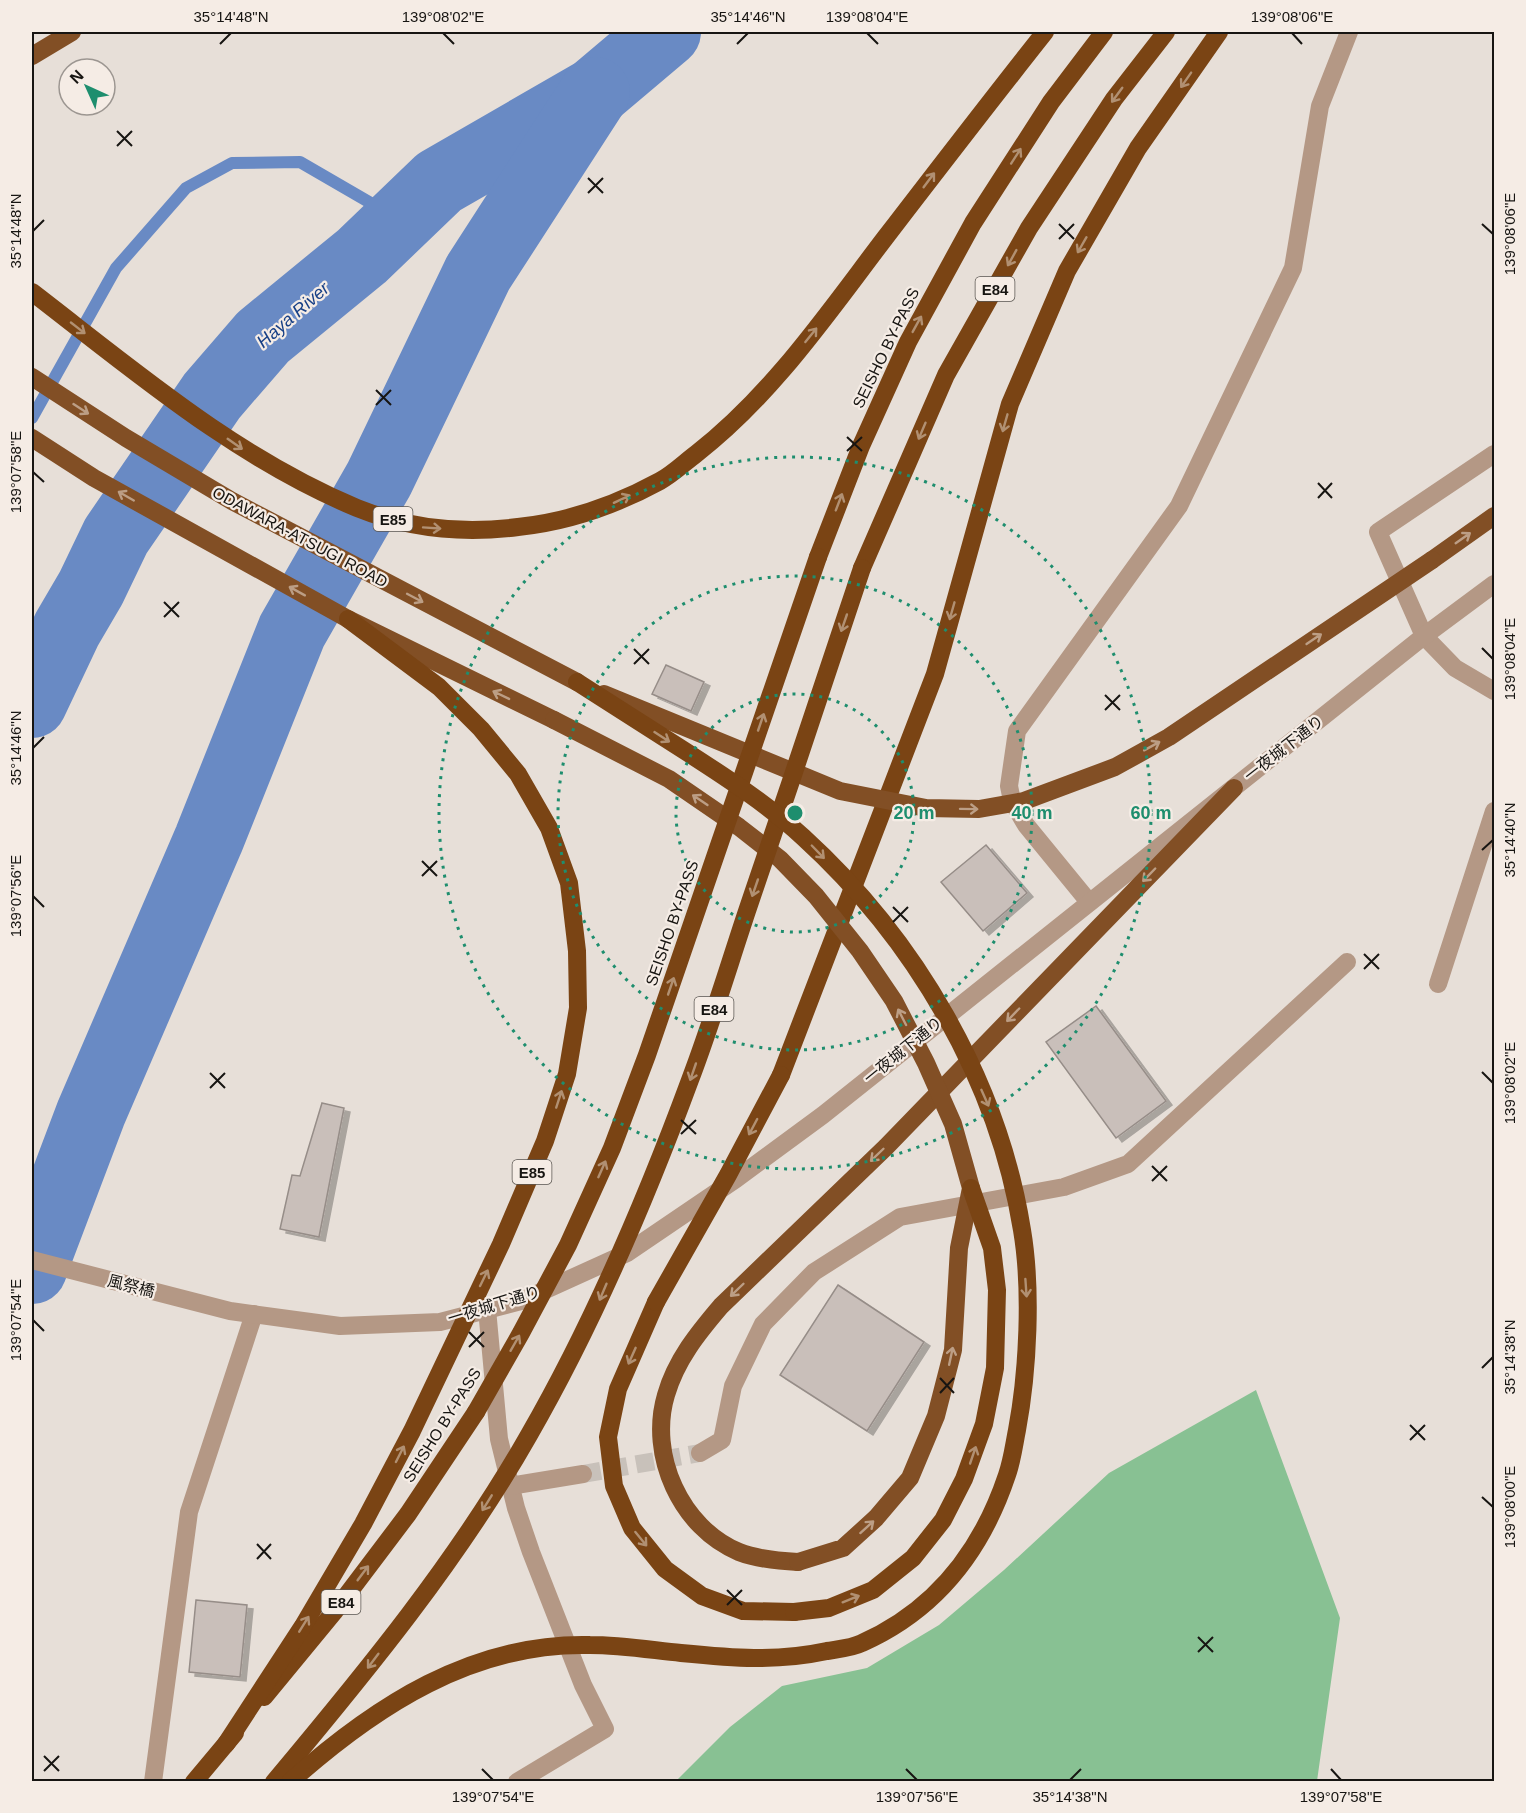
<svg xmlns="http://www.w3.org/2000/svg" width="1526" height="1813" font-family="Helvetica,'Noto Sans JP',sans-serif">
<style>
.green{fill:#88c193}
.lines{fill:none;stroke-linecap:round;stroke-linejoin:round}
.stream{stroke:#698ac4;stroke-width:12}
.river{stroke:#698ac4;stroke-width:70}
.building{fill:#c9bfba;stroke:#968d88;stroke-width:1.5;filter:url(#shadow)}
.minor-tunnel{stroke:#c8c1ba;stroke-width:18;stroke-dasharray:18 9;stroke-linecap:butt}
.service{stroke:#b49885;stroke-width:18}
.minor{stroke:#b49885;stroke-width:18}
.tertiary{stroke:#b49885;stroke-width:18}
.trunk{stroke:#824f25;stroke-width:18}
.motorway{stroke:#7a4414;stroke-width:18}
.trunk-bridge{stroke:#824f25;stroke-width:18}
.motorway-bridge{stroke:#7a4414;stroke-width:18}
.oneway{stroke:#b19072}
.oneway2{stroke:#bc9e85}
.ticks{fill:none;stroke:#171512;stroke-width:2}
.ring{fill:none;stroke:#1e8e6e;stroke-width:3;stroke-dasharray:3 6}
.labels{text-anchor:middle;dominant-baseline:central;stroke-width:4.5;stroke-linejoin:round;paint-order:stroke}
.shield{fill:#f5ece5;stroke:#5a5651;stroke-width:1.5}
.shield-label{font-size:15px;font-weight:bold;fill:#171512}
.street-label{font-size:16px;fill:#171512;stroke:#f5ece5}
.water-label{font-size:18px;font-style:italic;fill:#184086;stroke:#f5ece5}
.centre{fill:#1e8e6e;stroke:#f5ece5;stroke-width:3}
.ring-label{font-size:18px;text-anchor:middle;font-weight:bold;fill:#1e8e6e;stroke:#f5ece5;stroke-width:4.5;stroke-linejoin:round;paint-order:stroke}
.neatline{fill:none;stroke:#171512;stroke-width:2}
.ticks-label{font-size:15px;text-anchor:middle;fill:#171512}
</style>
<defs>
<filter id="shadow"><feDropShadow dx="6" dy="4" stdDeviation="0" flood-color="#0004"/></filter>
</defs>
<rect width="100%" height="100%" fill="#e7dfd8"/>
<path class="green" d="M1256 1390 1340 1618 1317 1781H676L730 1727 782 1686 867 1668 939 1625 1004 1570 1109 1473Z"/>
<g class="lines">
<path class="stream" d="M32 418 116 268 186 188 232 163 300 162 400 220"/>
<g class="river">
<path d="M32 703 67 629 91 588 116 536 212 396 263 337 362 256 439 182 595 92 666 32"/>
<path d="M32 1269 91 1113 209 839 292 631 379 479 478 273 595 92"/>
</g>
</g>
<g class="building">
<path d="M666 665 704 682 691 711 652 694Z"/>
<path d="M986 845 1027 893 983 931 941 882Z"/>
<path d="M1096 1006 1166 1101 1116 1138 1046 1042Z"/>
<path d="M322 1103 344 1108 319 1237 280 1229 292 1175 300 1176Z"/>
<path d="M838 1285 924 1342 867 1431 780 1375Z"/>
<path d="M196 1600 247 1605 240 1677 189 1672Z"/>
</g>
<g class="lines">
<path class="minor-tunnel" d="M583 1474 700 1453"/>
<g class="service">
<path d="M1424 636 1455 668 1494 691"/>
<path d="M1438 984 1494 811"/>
</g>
<g class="minor">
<path d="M1424 636 1378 532 1494 454"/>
<path d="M1089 902 1026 825 1012 801 1009 786 1017 731 1179 506 1293 268 1320 106 1349 32"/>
<path d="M487 1309 499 1439 516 1508 531 1552 583 1685 605 1729 517 1782"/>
<path d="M700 1453 722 1440 733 1386 763 1324 814 1272 900 1217 1064 1187 1128 1164 1347 962"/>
<path d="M510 1486 583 1474"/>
<path d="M153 1782 189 1512 254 1314"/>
</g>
<path class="tertiary" d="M32 1260 230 1311 340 1326 440 1322 521 1301 627 1253 736 1179 823 1115 1424 636 1494 584"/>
<g class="trunk">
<path d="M32 56 72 32"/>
<path d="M32 377 126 438 232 501 577 682"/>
<path d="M32 438 94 478 348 619 554 720"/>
<path d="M1432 560 1494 516"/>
<path d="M798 1562C778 1561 757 1559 739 1552 681 1528 648 1455 666 1395 676 1360 698 1333 721 1306L886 1147 1234 788"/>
</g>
<g class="motorway">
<path d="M32 292C136 372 235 457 357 508 409 529 463 534 518 527 567 522 616 505 660 481 673 474 684 463 696 454 772 395 827 314 885 238 938 169 991 100 1045 32"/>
<path d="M818 557 861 446 908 342 973 223 1051 102 1104 32"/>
<path d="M862 568 946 375 1029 228 1114 99 1166 32"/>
<path d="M781 1075 935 674 1010 404 1067 271 1138 148 1219 32"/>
<path d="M656 1302 618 1389 608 1437 614 1486 632 1528 665 1569 702 1596 743 1611 794 1612"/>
<path d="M264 1697 334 1612 408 1514 476 1412"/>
<path d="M194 1782 235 1733"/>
</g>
<g class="trunk-bridge">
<path d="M604 694 840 791 926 808 979 809 1024 801 1115 767 1169 737 1432 560"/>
<path d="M554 720 669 779 739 827 780 859 816 896 860 951 894 1001 926 1063 953 1124 971 1188 959 1248 953 1350 936 1416 910 1478 876 1518 843 1548 798 1562"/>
</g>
<g class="motorway-bridge">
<path d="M656 1302 728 1175 781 1075"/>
<path d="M476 1412 521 1333 568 1245 612 1148 647 1055 818 557"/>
<path d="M794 1612 829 1608 873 1590 913 1558 943 1520 964 1479 984 1424 995 1368 997 1290 992 1248 971 1188"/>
<path d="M226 1744 303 1626 363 1524 412 1431 501 1244 545 1141 567 1074 578 1008 577 951 569 883 549 828 518 774 481 729 439 687 348 619"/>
<path d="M274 1782C366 1672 458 1560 529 1435 594 1322 645 1202 690 1080 711 1025 728 968 747 911 786 797 824 682 862 568"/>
<path d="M290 1782C375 1706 473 1642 590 1645 621 1645 651 1650 681 1653 732 1658 776 1662 827 1651 839 1649 852 1648 862 1643 936 1610 982 1550 1007 1475 1012 1461 1014 1445 1017 1430 1028 1371 1032 1289 1022 1230 998 1080 915 939 803 837 767 804 727 778 685 751 649 728 613 705 577 682"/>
</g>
</g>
<defs><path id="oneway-shaft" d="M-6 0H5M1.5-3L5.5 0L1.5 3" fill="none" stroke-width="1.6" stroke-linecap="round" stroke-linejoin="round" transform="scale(1.5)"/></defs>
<g class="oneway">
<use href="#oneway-shaft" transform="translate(1186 80) rotate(125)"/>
<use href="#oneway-shaft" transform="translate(1117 95) rotate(126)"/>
<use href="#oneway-shaft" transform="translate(1016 156) rotate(-57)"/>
<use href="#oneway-shaft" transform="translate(929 180) rotate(-53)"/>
<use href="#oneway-shaft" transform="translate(1082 245) rotate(120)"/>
<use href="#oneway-shaft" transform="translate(1012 258) rotate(119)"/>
<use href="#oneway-shaft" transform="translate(917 324) rotate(-61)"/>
<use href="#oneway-shaft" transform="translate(78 328) rotate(38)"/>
<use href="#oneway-shaft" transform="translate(811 335) rotate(-51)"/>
<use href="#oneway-shaft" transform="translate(1005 423) rotate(106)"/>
<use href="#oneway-shaft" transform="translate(922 431) rotate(113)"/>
<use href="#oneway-shaft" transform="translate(235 444) rotate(35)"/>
<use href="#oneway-shaft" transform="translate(622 499) rotate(-25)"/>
<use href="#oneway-shaft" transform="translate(839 502) rotate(-69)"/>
<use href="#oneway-shaft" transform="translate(432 528) rotate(4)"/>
<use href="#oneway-shaft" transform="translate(952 611) rotate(106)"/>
<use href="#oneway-shaft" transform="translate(844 623) rotate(109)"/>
<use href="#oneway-shaft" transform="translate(761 722) rotate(-71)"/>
<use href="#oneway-shaft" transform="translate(662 737) rotate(33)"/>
<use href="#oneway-shaft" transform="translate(818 852) rotate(46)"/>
<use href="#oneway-shaft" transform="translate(755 888) rotate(109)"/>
<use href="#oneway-shaft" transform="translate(671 986) rotate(-71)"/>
<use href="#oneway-shaft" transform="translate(693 1072) rotate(109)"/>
<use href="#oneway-shaft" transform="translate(985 1098) rotate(66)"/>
<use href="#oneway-shaft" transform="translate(559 1099) rotate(-72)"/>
<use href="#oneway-shaft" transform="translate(753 1127) rotate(118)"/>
<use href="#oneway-shaft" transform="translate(602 1169) rotate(-66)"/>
<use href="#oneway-shaft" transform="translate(484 1278) rotate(-64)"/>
<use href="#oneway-shaft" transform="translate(1026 1288) rotate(86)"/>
<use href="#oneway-shaft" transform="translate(603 1292) rotate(113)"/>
<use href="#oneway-shaft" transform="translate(515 1343) rotate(-60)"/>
<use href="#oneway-shaft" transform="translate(632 1356) rotate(114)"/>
<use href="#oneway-shaft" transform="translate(400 1454) rotate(-63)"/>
<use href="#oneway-shaft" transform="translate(973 1455) rotate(-71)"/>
<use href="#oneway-shaft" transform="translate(487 1503) rotate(122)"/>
<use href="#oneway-shaft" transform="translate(641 1539) rotate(51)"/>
<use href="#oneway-shaft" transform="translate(363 1573) rotate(-53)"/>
<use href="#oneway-shaft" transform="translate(851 1599) rotate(-22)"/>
<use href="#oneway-shaft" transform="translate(304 1624) rotate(-58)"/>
<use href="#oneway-shaft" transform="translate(373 1661) rotate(127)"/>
</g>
<g class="oneway2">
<use href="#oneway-shaft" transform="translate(81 409) rotate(33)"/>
<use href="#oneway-shaft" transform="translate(126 496) rotate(-150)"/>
<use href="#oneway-shaft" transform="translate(1463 538) rotate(-35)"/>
<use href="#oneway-shaft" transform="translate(297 591) rotate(-151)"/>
<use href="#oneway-shaft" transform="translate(415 598) rotate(28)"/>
<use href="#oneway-shaft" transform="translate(1314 639) rotate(-34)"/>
<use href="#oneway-shaft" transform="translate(501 695) rotate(-154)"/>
<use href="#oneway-shaft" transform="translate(1152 746) rotate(-29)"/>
<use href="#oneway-shaft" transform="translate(700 800) rotate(-146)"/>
<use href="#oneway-shaft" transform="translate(969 809) rotate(1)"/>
<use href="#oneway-shaft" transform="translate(1149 875) rotate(134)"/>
<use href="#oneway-shaft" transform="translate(1013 1015) rotate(134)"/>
<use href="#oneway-shaft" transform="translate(902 1017) rotate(-117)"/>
<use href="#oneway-shaft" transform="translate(877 1155) rotate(136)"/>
<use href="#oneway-shaft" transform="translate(737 1290) rotate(136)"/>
<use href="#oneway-shaft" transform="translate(951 1356) rotate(-78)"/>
<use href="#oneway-shaft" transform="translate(867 1527) rotate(-42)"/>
</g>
<path class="ticks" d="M443 33 454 44M867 33 878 44M1292 33 1302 44M220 44 231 33M737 44 748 33M117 131 132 146M117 146 132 131M588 178 603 193M588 193 603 178M1059 224 1074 239M1482 224 1493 234M33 231 44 220M1059 239 1074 224M376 390 391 405M376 405 391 390M847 437 862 451M847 451 862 437M33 472 44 482M1318 483 1332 498M1318 498 1332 483M164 602 179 617M164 617 179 602M1482 648 1493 659M634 649 649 664M634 664 649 649M1105 695 1120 710M1105 710 1120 695M33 748 44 737M1482 850 1493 840M422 861 437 876M422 876 437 861M33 896 44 907M893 907 908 922M893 922 908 907M1364 954 1379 969M1364 969 1379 954M1482 1072 1493 1083M210 1073 225 1088M210 1088 225 1073M681 1120 696 1134M681 1134 696 1120M1152 1166 1167 1181M1152 1181 1167 1166M33 1320 44 1331M469 1332 484 1347M469 1347 484 1332M1482 1368 1493 1357M940 1378 954 1393M940 1393 954 1378M1410 1425 1425 1440M1410 1440 1425 1425M1482 1497 1493 1507M257 1544 271 1559M257 1559 271 1544M727 1590 742 1605M727 1605 742 1590M1198 1637 1213 1652M1198 1652 1213 1637M44 1756 59 1771M482 1769 493 1780M906 1769 917 1780M1331 1769 1341 1780M44 1771 59 1756M1070 1780 1081 1769"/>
<g class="ring">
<circle cx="795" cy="813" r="119"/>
<circle cx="795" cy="813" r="237"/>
<circle cx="795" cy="813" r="356"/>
</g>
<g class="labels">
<g class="shield">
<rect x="975.5" y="277" width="39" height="24" rx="4.5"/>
<rect x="373.5" y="507" width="39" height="24" rx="4.5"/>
<rect x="694.5" y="997" width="39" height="24" rx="4.5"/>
<rect x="512.5" y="1160" width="39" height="24" rx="4.5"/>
<rect x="321.5" y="1590" width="39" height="24" rx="4.5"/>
</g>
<g class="shield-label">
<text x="995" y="289">E84</text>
<text x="393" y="519">E85</text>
<text x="714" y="1009">E84</text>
<text x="532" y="1172">E85</text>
<text x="341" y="1602">E84</text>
</g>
<g class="street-label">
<text transform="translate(886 348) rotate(-64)">SEISHO BY-PASS</text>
<text transform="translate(300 537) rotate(28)">ODAWARA-ATSUGI ROAD</text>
<text transform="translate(1284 748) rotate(-38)">一夜城下通り</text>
<text transform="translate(672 923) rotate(-71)">SEISHO BY-PASS</text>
<text transform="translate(903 1050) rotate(-39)">一夜城下通り</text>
<text transform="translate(131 1286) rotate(14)">風祭橋</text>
<text transform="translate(494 1305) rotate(-17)">一夜城下通り</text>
<text transform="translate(442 1425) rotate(-58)">SEISHO BY-PASS</text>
</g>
<g class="water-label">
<text transform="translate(293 315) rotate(-41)">Haya River</text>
</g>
</g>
<circle cx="795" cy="813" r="9" class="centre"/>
<g class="ring-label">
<text x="914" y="819">20 m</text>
<text x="1032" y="819">40 m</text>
<text x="1151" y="819">60 m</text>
</g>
<rect width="1526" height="1813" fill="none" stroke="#f5ece5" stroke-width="66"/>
<g transform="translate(87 87) rotate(315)"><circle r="28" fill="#f5ece5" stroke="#9c9691" stroke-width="1.5"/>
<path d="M0-4.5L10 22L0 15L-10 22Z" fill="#1e8e6e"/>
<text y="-9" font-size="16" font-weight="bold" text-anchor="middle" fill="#171512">N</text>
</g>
<rect x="33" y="33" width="1460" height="1747" class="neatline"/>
<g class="ticks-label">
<text x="231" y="22">35°14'48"N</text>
<text x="443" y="22">139°08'02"E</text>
<text x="748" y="22">35°14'46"N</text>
<text x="867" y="22">139°08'04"E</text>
<text x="1292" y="22">139°08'06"E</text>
<text transform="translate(16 231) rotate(-90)" y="5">35°14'48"N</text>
<text transform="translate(1510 234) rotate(-90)" y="5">139°08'06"E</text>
<text transform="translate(16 472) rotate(-90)" y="5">139°07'58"E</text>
<text transform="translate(1510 659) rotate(-90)" y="5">139°08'04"E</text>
<text transform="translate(16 748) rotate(-90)" y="5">35°14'46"N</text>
<text transform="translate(1510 840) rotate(-90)" y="5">35°14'40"N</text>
<text transform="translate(16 896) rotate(-90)" y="5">139°07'56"E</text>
<text transform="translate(1510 1083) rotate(-90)" y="5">139°08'02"E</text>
<text transform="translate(16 1320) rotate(-90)" y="5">139°07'54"E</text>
<text transform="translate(1510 1357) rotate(-90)" y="5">35°14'38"N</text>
<text transform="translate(1510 1507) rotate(-90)" y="5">139°08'00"E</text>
<text x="493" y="1802">139°07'54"E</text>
<text x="917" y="1802">139°07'56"E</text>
<text x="1070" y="1802">35°14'38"N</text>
<text x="1341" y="1802">139°07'58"E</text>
</g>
</svg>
